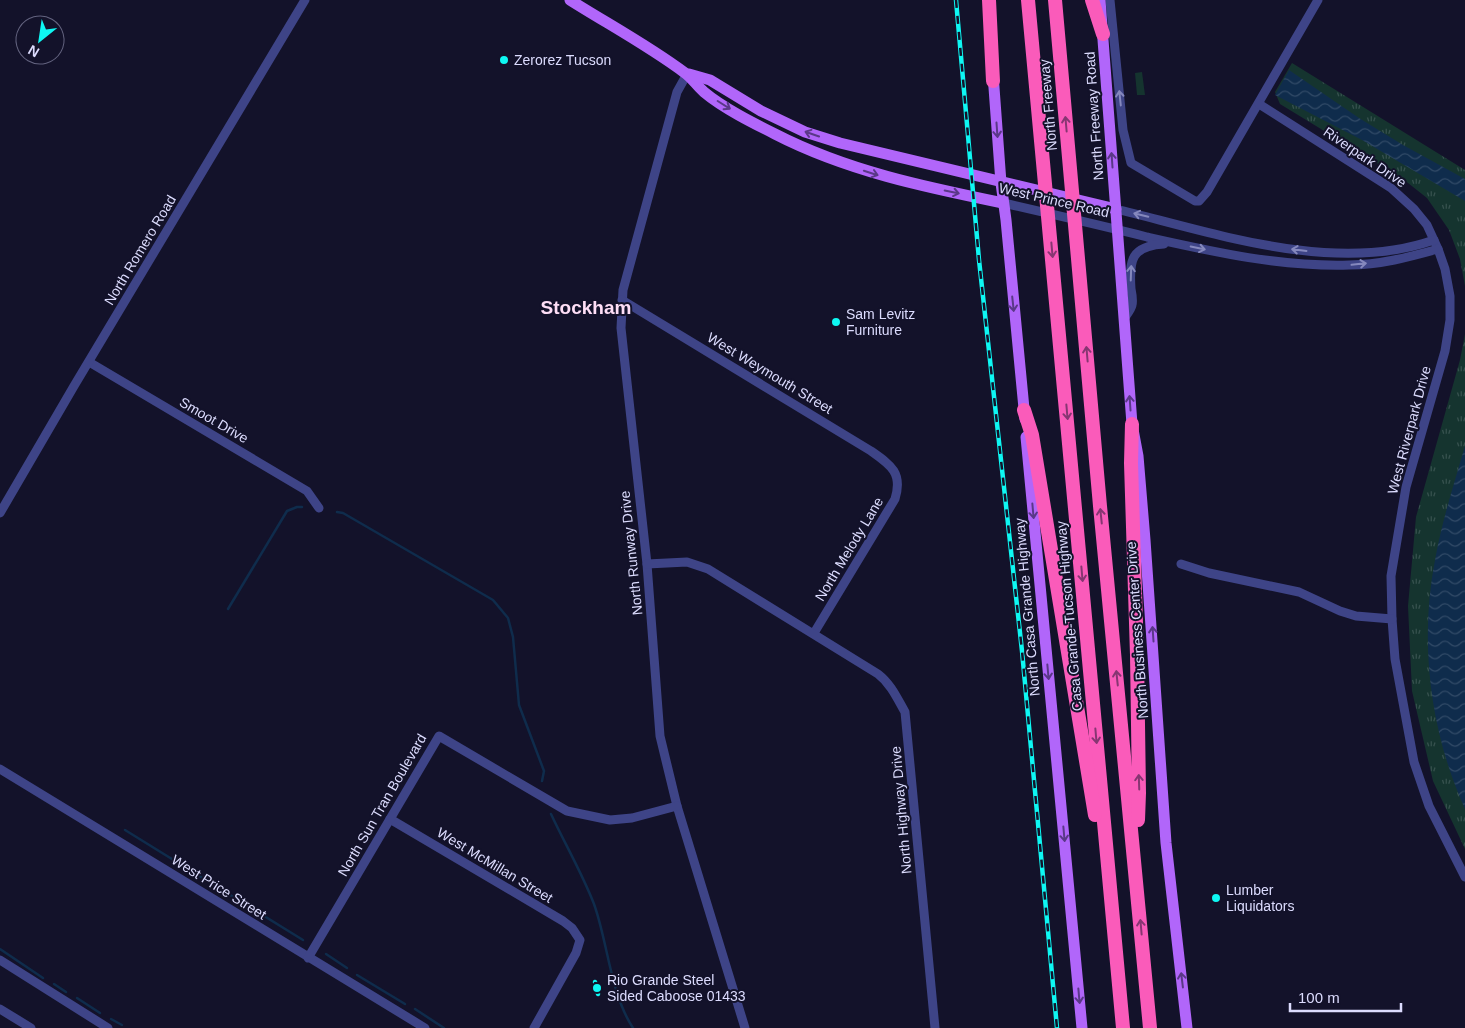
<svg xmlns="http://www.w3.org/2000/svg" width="1465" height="1028" font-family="Arial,sans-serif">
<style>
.grass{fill:url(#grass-tufts)}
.pitch{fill:#15342f}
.water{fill:url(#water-waves)}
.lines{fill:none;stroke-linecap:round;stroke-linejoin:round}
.stream{stroke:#0f2c4c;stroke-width:2.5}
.minor{stroke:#3e4487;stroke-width:9}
.major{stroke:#b166fa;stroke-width:11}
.highway{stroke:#fa5bba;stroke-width:14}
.rail-casing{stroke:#0ef7f3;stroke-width:4.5}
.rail{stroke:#13122a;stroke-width:2.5;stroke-dasharray:8;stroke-linecap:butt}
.oneway{stroke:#8588bd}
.oneway2{stroke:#5a3888}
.oneway3{stroke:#863672}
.poi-dot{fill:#0ef7f3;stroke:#13122a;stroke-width:2}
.labels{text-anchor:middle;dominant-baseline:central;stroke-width:4;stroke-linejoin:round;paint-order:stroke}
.poi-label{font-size:14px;fill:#dcdcfe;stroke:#13122a;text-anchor:start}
.street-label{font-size:14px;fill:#dcdcfe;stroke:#13122a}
.district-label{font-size:19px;font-weight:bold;fill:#fedef6;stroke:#13122a}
</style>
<defs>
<pattern id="grass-tufts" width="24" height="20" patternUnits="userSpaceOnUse" patternTransform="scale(1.25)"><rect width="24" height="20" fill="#15342f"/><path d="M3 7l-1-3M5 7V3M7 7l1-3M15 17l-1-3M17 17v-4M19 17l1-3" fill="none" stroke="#36514e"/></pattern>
<pattern id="water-waves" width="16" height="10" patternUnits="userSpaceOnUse" patternTransform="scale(1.25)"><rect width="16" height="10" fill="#0f2c4c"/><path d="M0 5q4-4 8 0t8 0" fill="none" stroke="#314a67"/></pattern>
</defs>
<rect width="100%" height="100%" fill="#13122a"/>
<g class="grass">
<path d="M1292 63 1465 170V286L1460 259 1449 230 1427 198 1403 179 1280 104 1275 92Z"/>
<path d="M1465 334V849L1433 781 1412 691 1408 606 1416 517 1460 360Z"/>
</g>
<path class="pitch" d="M1142 72 1145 95H1137L1135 73Z"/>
<g class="water">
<path d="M1289 70 1359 118 1403 145 1465 179V201L1362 140 1275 95Z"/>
<path d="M1465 446V809C1430 732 1419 642 1435 560 1442 521 1454 484 1465 446Z"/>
</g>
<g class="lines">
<g class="stream">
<path d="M337 512 343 513 493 600 508 618 513 637 519 705 544 771 542 781"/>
<path d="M228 609 287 511 297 507H302"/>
<path d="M551 814C565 844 582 873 594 904 608 943 610 993 633 1028"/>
<path d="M125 830 303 940"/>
<path d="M0 949 43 978"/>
<path d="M326 954 347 968"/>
<path d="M357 975 405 1004"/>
<path d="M54 984 66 992"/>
<path d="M77 998 100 1013"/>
<path d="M415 1009 444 1028"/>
<path d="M111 1019 122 1025"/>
</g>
<g class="minor">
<path d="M1110 0 1123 130 1131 163 1195 201H1199L1207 192 1318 0"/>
<path d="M687 74 677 92 623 290 621 328 647 564 660 736 677 806 745 1028"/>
<path d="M1259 104 1391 188 1414 209 1427 225 1438 249 1445 269 1450 296V320L1445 351 1406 487 1391 576 1392 619 1395 659 1414 762 1429 806 1465 877"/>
<path d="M1003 203C1051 214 1099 225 1147 237 1214 252 1280 267 1349 265 1380 265 1409 257 1438 249"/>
<path d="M1116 209C1214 233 1335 275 1434 240"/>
<path d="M622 300 871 451C891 465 903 473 895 499L814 633"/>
<path d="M1124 319C1126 315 1131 310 1132 305 1133 301 1132 294 1131 289 1129 260 1131 246 1164 244"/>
<path d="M89 362 307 491 319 508"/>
<path d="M0 513 74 386 305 0"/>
<path d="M647 564 687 562 708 569 878 674C891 684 897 698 905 712L935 1028"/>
<path d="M1181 564 1209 573 1299 592 1340 611 1356 616 1392 619"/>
<path d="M0 769 425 1028"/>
<path d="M390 819 563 921 572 928 580 940 576 953 534 1028"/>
<path d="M308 958 439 736 567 811 610 820 632 818 677 806"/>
<path d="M0 960 108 1028"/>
<path d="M0 1009 31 1028"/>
</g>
<g class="major">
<path d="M570 0C608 24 649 46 685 73 692 78 697 86 704 92 723 108 753 123 775 134 847 171 925 187 1003 203"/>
<path d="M1100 0 1132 424 1138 456 1145 540 1166 843 1187 1028"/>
<path d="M689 74 710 80 761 111 805 132 840 143 1116 209"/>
<path d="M993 74 1001 183 1006 220 1025 419"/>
<path d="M1026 437 1082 1028"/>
</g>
<g class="highway">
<path d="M989 0 993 81"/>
<path d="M1028 0 1123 1028"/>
<path d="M1055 0 1100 506 1150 1028"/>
<path d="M1092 0 1103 34"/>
<path d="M1024 410 1032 435 1095 815"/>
<path d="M1132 424 1131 463 1137 655 1139 793 1138 820"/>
</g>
<g class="rail-casing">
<g id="rail">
<path d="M956 0 979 260 1022 651 1057 1028"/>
<path d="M595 982 598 994"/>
</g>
</g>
<use href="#rail" class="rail"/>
</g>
<defs><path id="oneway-shaft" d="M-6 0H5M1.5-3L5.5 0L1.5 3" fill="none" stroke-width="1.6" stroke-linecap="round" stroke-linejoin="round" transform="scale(1.25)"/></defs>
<g class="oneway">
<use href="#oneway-shaft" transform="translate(1120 98) rotate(-96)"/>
<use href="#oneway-shaft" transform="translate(1141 215) rotate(-166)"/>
<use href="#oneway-shaft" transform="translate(1198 248) rotate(12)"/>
<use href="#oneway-shaft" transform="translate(1299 250) rotate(-173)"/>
<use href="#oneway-shaft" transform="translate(1359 264) rotate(-6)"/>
<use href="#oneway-shaft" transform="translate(1131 273) rotate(-88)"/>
</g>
<g class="oneway2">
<use href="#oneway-shaft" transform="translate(724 105) rotate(32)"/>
<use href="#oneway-shaft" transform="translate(997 130) rotate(86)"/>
<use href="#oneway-shaft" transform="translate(812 134) rotate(-161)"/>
<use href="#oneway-shaft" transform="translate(1112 160) rotate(-94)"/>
<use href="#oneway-shaft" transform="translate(871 173) rotate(18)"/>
<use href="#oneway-shaft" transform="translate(952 192) rotate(12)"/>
<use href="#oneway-shaft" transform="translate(1013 304) rotate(84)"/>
<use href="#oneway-shaft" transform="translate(1130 403) rotate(-94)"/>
<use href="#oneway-shaft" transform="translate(1033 511) rotate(85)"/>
<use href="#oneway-shaft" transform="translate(1153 634) rotate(-94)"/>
<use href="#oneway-shaft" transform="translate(1048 672) rotate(85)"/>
<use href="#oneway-shaft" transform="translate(1064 834) rotate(85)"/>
<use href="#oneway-shaft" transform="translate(1182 980) rotate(-97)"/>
<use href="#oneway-shaft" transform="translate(1079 996) rotate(85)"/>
</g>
<g class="oneway3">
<use href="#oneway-shaft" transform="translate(1066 124) rotate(-95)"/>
<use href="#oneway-shaft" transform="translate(1052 250) rotate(85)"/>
<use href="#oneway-shaft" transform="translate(1087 354) rotate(-95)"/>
<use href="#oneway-shaft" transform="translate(1067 412) rotate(85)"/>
<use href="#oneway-shaft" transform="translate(1101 516) rotate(-96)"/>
<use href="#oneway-shaft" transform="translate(1082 574) rotate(85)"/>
<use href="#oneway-shaft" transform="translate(1117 678) rotate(-96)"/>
<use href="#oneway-shaft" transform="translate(1096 736) rotate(85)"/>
<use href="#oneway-shaft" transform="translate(1139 782) rotate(-92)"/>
<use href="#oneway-shaft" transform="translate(1141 927) rotate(-95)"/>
</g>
<g class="poi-dot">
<circle cx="504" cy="60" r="5"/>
<circle cx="836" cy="322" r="5"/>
<circle cx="1216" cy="898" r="5"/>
<circle cx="597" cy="988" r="5"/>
</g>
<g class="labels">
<g class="poi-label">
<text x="514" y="60">Zerorez Tucson</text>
<text x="846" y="314">Sam Levitz<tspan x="846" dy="16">Furniture</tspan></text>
<text x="1226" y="890">Lumber<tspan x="1226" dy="16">Liquidators</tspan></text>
<text x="607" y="980">Rio Grande Steel<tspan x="607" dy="16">Sided Caboose 01433</tspan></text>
</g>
<g class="street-label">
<text transform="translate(1048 105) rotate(-95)">North Freeway</text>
<text transform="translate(1094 116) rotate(-94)">North Freeway Road</text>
<text transform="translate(1365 157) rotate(34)">Riverpark Drive</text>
<text transform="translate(1054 200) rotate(13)">West Prince Road</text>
<text transform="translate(140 250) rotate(-59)">North Romero Road</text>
<text transform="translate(770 373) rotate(31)">West Weymouth Street</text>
<text transform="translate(214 420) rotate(30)">Smoot Drive</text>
<text transform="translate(1409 430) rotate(-75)">West Riverpark Drive</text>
<text transform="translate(849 549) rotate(-59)">North Melody Lane</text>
<text transform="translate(631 553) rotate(-96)">North Runway Drive</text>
<text transform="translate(1027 607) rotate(-95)">North Casa Grande Highway</text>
<text transform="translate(1069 616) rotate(-95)">Casa Grande-Tucson Highway</text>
<text transform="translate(1137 630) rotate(-94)">North Business Center Drive</text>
<text transform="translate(382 805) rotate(-60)">North Sun Tran Boulevard</text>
<text transform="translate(901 810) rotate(-95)">North Highway Drive</text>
<text transform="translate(495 865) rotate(31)">West McMillan Street</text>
<text transform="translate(219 887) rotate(32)">West Price Street</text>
</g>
<g class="district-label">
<text x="586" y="307">Stockham</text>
</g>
</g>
<g transform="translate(40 40) rotate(210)"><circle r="24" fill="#13122a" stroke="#63637f"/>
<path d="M0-4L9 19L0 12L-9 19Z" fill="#0ef7f3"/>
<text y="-8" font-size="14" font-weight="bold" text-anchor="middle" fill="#dcdcfe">N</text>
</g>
<path d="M1290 1003v8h111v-8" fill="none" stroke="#dcdcfe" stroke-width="2.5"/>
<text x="1298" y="1003" font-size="15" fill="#dcdcfe" stroke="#13122a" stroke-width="4" paint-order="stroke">100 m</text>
</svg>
